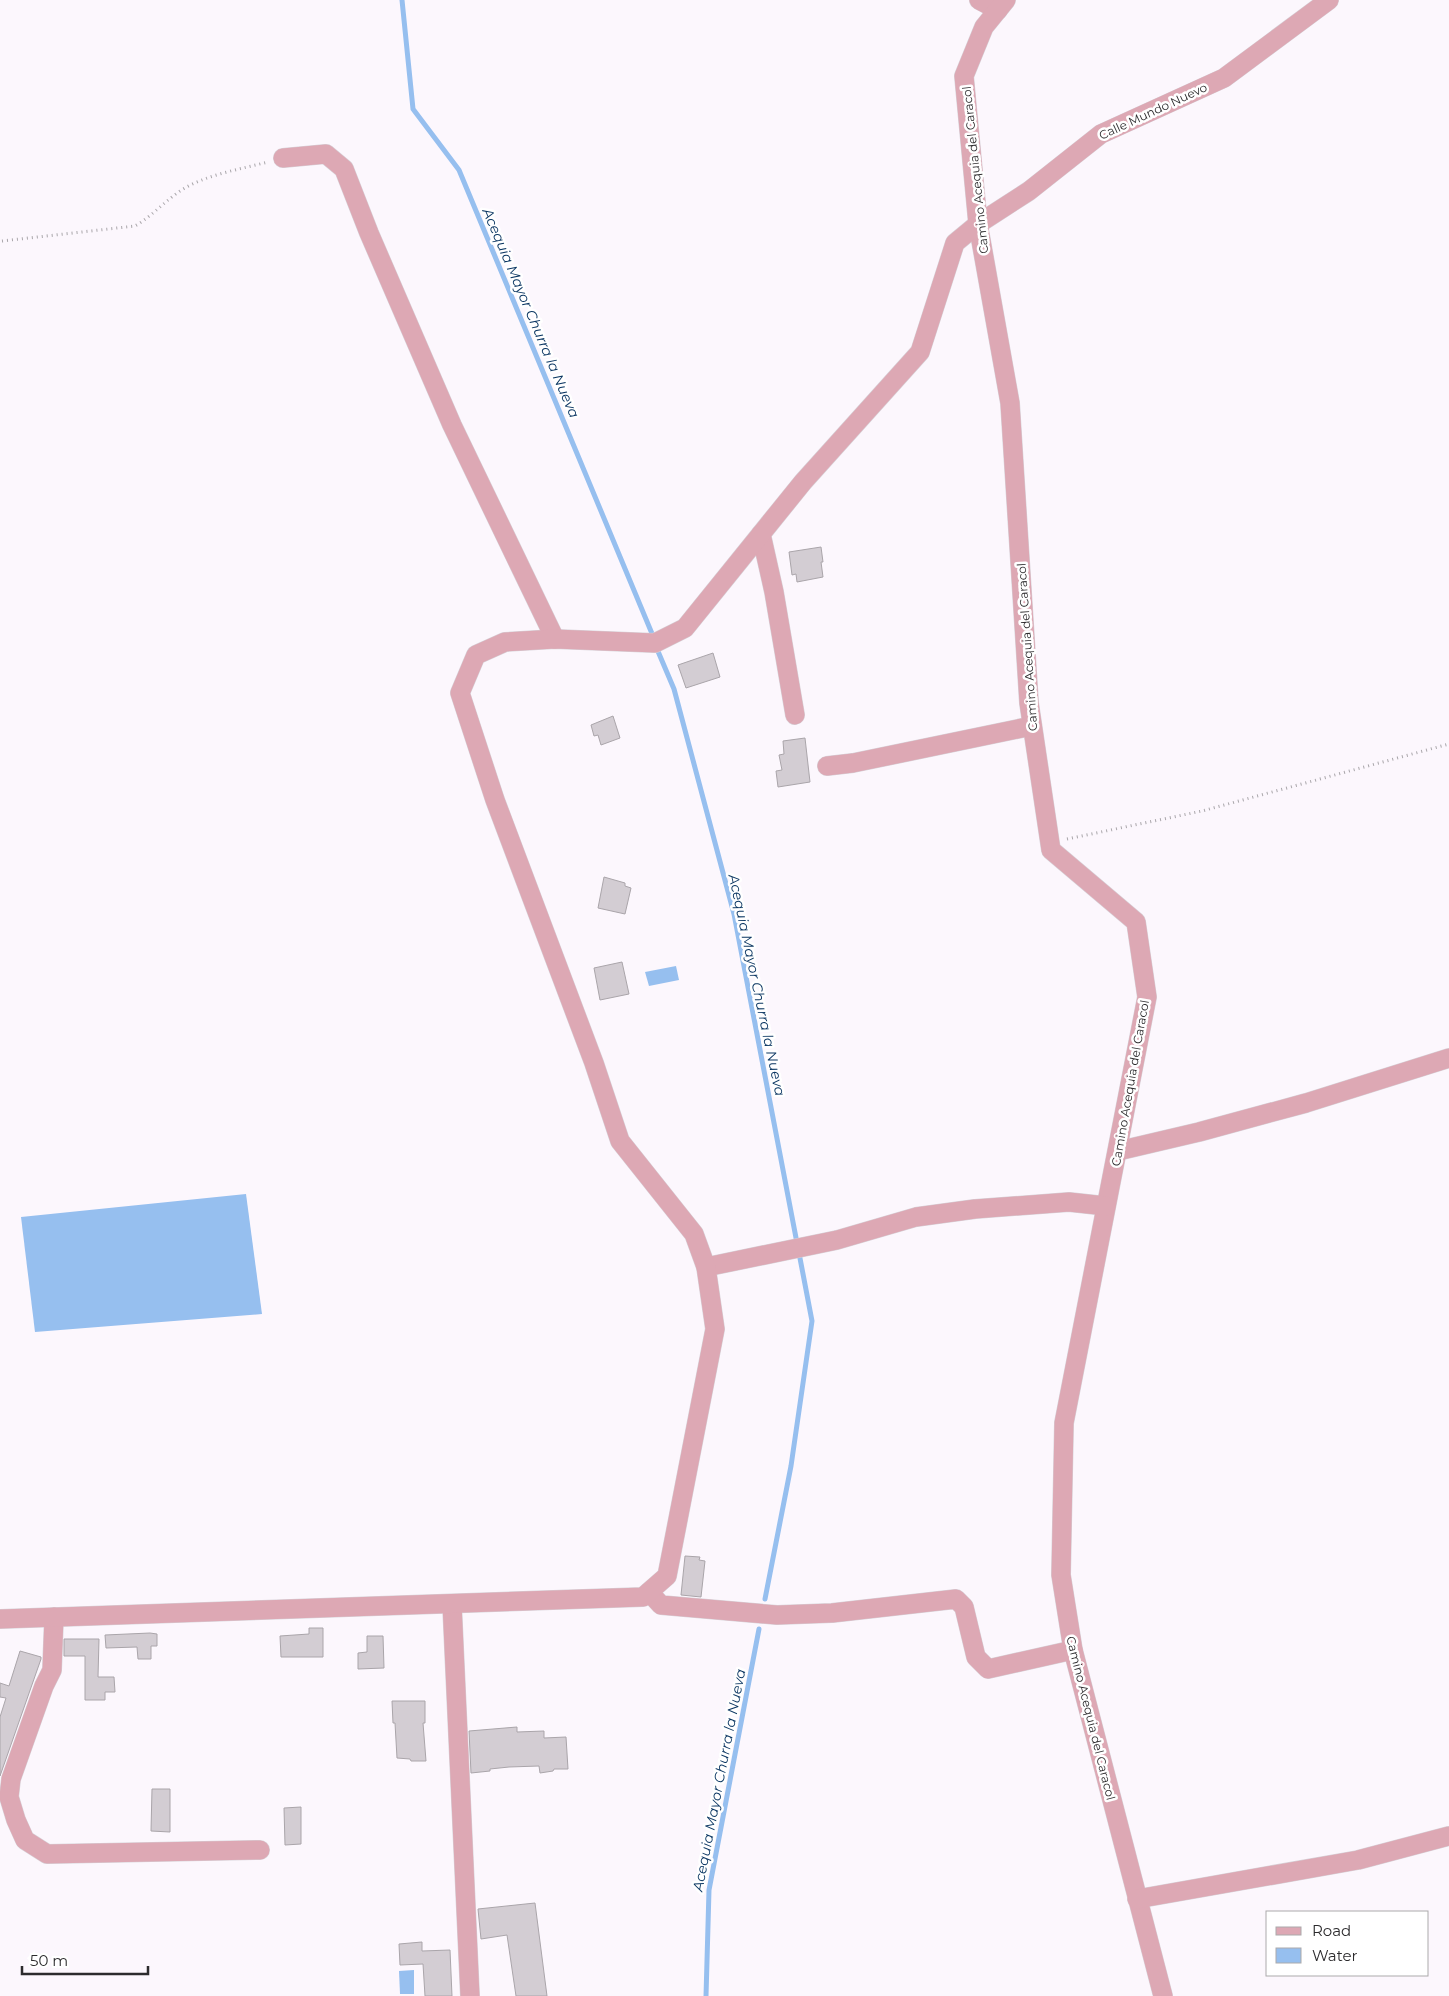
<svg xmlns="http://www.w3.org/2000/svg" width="1449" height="1996" font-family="Montserrat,sans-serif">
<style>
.water{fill:#96bfef}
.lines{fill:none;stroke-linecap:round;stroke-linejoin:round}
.stream{stroke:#96bfef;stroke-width:5}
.building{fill:#d3cdd3;stroke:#aaa5aa}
.street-casing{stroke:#d7d2d8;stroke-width:20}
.path{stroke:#a9a6aa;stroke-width:3;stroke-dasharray:1 4;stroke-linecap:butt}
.street{stroke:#dda8b4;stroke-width:19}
.labels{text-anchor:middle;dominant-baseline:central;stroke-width:5;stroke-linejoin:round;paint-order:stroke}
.street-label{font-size:12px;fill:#2c2b2d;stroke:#fff}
.water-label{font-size:14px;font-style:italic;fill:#0b3662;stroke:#fff}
</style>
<rect width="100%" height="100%" fill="#fcf7fd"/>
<g class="water">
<path d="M676 966 679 980 649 986 645 972Z"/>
<path d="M246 1194 262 1314 35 1332 21 1217Z"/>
<path d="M414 1970V1994H400L399 1971Z"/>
</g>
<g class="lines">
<g class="stream">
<path d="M402 0 413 109 459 170 653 636"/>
<path d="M657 649 674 689 734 914 797 1243"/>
<path d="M765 1599 791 1466 812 1321 799 1253"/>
<path d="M706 1996 709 1890 759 1629"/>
</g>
</g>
<g class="building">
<path d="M821 547 823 562H821L823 577 797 582 796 574 792 575 789 552Z"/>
<path d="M713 653 720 677 686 688 678 665Z"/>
<path d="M613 716 620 738 601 745 598 735 594 736 591 725Z"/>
<path d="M805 738 810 782 778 787 776 771 782 770 779 755 784 754 783 741Z"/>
<path d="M604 877 625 883V886L631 888 625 914 598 908Z"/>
<path d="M622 962 629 994 600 1000 594 968Z"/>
<path d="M685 1556 700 1557 699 1560 705 1561 701 1597 681 1595Z"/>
<path d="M309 1628H323V1657H281L280 1636 309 1634Z"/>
<path d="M150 1633 157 1634V1646H151V1659H138L137 1647 106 1648 105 1635Z"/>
<path d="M367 1636H383L384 1668 358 1669V1653L367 1652Z"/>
<path d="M64 1639H99L98 1677H114L115 1692H105V1700H85V1656H64Z"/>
<path d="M20 1651 41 1657V1659L0 1776V1717L6 1698 0 1697V1683L9 1686Z"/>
<path d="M392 1701H425V1723H423L426 1761H411L410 1759 397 1758 395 1723H393Z"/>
<path d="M517 1727V1732L544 1731V1738L566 1737 568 1769H554L553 1771 540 1773 539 1766 509 1767 490 1769V1771L471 1773 469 1731Z"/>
<path d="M152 1789H170V1832L151 1831Z"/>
<path d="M301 1807V1844L285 1845 284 1808Z"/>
<path d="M535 1903 547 1996H516L507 1935 481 1939 478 1909Z"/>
<path d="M422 1942V1951L450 1950 452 1996H425L423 1964 400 1965 399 1944Z"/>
</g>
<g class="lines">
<g class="street-casing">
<g id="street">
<path d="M979 0 998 10"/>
<path d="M1006 0 984 27 964 76 978 224 1010 403 1029 703 1051 850 1136 922 1147 997 1064 1423 1061 1575 1073 1650 1163 1996"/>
<path d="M283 158 326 154 344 169 369 233 452 425 555 639"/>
<path d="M761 534 774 592 795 715"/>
<path d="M827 766 853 763 1032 726"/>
<path d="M1118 1151 1199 1132 1306 1103 1449 1058"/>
<path d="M706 1267 837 1240 916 1217 975 1209 1069 1202 1106 1206"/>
<path d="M649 1592 661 1605 777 1615 832 1613 956 1599 964 1607 976 1657 988 1669 1073 1650"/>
<path d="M452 1604 470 1996"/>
<path d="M54 1617 52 1670 44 1686 11 1779 9 1797 16 1820 25 1840 47 1854 260 1850"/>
<path d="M0 1619 643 1597 667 1576 715 1329 706 1267 694 1234 620 1141 594 1063 495 800 460 693 476 655 505 642 555 639 655 643 685 628 803 482 920 352 955 243 978 224 1029 191 1101 134 1224 78 1329 0"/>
<path d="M1137 1899 1358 1860 1449 1836"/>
</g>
</g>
<g class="path">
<path d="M2 241 135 226C152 216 164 202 180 191 204 175 241 169 268 162"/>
<path d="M1067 839 1202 811 1449 744"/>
</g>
<use href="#street" class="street"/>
</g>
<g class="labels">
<g class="street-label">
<text transform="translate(1153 111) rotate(-25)">Calle Mundo Nuevo</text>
<text transform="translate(975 170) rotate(-96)">Camino Acequia del Caracol</text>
<text transform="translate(1027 647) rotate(-94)">Camino Acequia del Caracol</text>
<text transform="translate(1130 1083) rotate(-80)">Camino Acequia del Caracol</text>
<text transform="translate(1091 1718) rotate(76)">Camino Acequia del Caracol</text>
</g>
<g class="water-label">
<text transform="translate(531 313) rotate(67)">Acequia Mayor Churra la Nueva</text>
<text transform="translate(757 985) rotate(78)">Acequia Mayor Churra la Nueva</text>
<text transform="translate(719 1780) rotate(-79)">Acequia Mayor Churra la Nueva</text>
</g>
</g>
<rect x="1266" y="1911" width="162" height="65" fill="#ffffff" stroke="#abaaab"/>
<rect x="1276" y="1927" width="25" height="8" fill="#dda8b4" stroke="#abaaab"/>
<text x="1312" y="1936" font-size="15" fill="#2c2b2d">Road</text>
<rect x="1276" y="1948" width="25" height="15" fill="#96bfef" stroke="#abaaab"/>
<text x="1312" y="1961" font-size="15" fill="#2c2b2d">Water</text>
<path d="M22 1966v8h126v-8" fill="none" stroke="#2c2b2d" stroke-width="2.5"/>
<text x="30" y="1966" font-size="15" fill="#2c2b2d" stroke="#ffffff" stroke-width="4" paint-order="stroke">50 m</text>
</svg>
